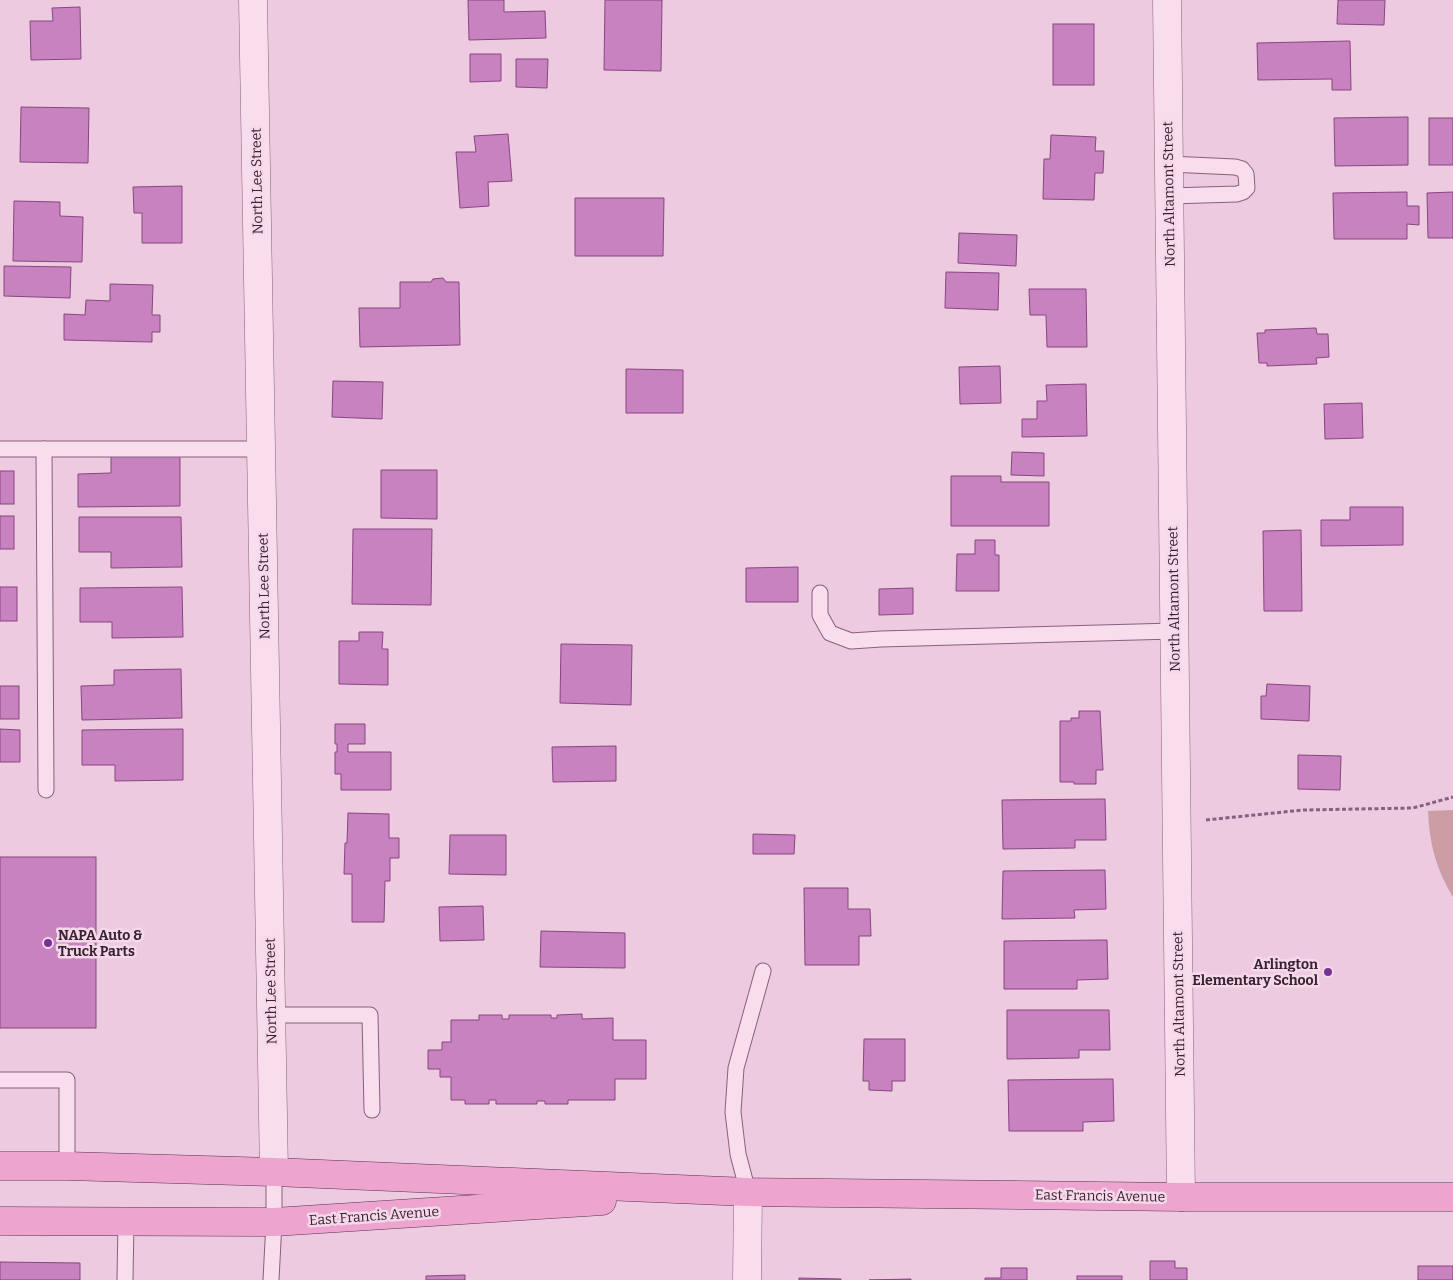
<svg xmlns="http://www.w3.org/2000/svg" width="1453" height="1280" font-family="Bitter,serif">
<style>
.green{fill:#cb9ea6}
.building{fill:#c982c0;stroke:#874680}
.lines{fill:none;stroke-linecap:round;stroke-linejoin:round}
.service-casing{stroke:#895f7f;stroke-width:17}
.minor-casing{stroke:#895f7f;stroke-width:29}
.primary-casing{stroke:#573251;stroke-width:29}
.path{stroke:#895f7f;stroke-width:3;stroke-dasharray:4 2.5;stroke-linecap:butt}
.service{stroke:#f8dded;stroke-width:15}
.minor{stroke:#f8dded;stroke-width:28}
.primary{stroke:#eda5d0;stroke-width:28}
.poi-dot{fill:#773295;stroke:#f5d9e9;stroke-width:2}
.labels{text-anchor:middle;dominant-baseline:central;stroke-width:5;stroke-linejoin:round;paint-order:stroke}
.street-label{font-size:14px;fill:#3a2235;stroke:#f5d9e9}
.poi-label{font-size:14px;font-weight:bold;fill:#3a2235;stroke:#f5d9e9;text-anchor:start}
</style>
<rect width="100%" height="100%" fill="#edcadf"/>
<path class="green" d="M1453 810V897C1436 870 1429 842 1428 811Z"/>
<g class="building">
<path d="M468 0H504V12L545 11 546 38 469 40Z"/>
<path d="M605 0H662L661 71 604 70Z"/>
<path d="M1338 0H1385L1384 25 1337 24Z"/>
<path d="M80 7 81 59 31 60 30 21H53L52 8Z"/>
<rect x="1053" y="24" width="41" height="61"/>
<path d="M1350 41 1351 90H1332V79L1258 80 1257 43Z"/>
<path d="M470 54H501V81L470 82Z"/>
<path d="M516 59H548L547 88 516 87Z"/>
<path d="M21 107 89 108 88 163 20 162Z"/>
<path d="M1408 117V165L1335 166 1334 118Z"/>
<rect x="1429" y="118" width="24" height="47"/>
<path d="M508 134 512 181 488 182 489 206 460 208 456 152H476L474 136Z"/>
<path d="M1051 135 1096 137 1095 151H1104L1103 173H1095L1094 200 1043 199 1044 159H1050Z"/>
<path d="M182 186V243H142V213H134L133 187Z"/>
<path d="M1407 192V206H1419V225L1407 224V239H1334L1333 193Z"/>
<path d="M1453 192V238H1428L1427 193Z"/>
<path d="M575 198H664L663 256H575Z"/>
<path d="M14 201 60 202V216L83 217 82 262 13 261Z"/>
<path d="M959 233 1017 235 1016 266 958 263Z"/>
<path d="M4 266 71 267 70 298 4 296Z"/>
<path d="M946 272 999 273 998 310 945 308Z"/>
<path d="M443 278 446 282H459L460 345 360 347 359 308H400V282H431L433 279Z"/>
<path d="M110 284 153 285 152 315H160V332H152V342L64 340V314L85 315 86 300 110 301Z"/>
<path d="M1029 289H1086L1087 347H1047L1046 315H1030Z"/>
<path d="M1316 328 1317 334H1328L1329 357 1316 358 1317 364 1267 366V363H1259L1257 333H1265V330Z"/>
<path d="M1000 366 1001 403 960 404 959 367Z"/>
<path d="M626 369 683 370V413H626Z"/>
<path d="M333 381 383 382 382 419 332 417Z"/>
<path d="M1086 384 1087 436 1022 437V419H1037V401H1047L1046 385Z"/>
<path d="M1362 403 1363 438 1325 439 1324 404Z"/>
<path d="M1012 452 1044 453V476L1011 475Z"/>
<path d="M111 456H180V506L78 507V474L111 473Z"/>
<path d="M381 470H437V519L381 518Z"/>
<rect x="0" y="471" width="14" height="33"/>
<path d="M951 476H1001V482H1049V526H951Z"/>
<path d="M1350 507H1403V545L1321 546V520H1350Z"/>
<rect x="0" y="516" width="14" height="33"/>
<path d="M79 517H181L182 567 111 568V552H79Z"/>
<path d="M353 529H432L431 605 352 604Z"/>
<path d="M1301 530 1302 611H1264L1263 531Z"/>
<path d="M975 540H995V555H999V591H956L957 554H975Z"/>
<path d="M798 567V602H746V568Z"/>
<rect x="0" y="587" width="17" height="34"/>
<path d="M182 587 183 637 112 638V622H80V588Z"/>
<path d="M913 588V614L879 615V589Z"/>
<path d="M359 632H383L382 649H388V685L339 684V641H359Z"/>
<path d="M561 644 632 645 631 705 560 703Z"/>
<path d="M181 669 182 718 82 720 81 686 114 685V670Z"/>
<path d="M1267 684 1310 686 1309 721 1261 719V696H1266Z"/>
<rect x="0" y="686" width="19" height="33"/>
<path d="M1079 711H1100L1103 770H1096V784H1074V782H1060V721H1071V718H1079Z"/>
<path d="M335 724H365V744H348V752H391V790H341V774H335V752H337V744H335Z"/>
<path d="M0 729 20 730V762H0Z"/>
<path d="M183 729V780L115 781V765H82V730Z"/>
<path d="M616 746V781L553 782 552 747Z"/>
<path d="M1298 755 1341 756 1340 790 1298 789Z"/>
<path d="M1105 799 1106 840H1075V848L1003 849 1002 800Z"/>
<path d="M348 813 389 814V838H399V858H390V881H385L384 922H352V874H344L345 843H347Z"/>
<path d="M753 834 795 835 794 854H753Z"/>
<path d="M450 835H506V875L449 874Z"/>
<rect x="0" y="857" width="96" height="171"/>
<path d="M1105 870 1106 909 1074 910 1075 918 1002 919 1003 871Z"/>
<path d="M804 888H848V909H870L871 936H859V965H805Z"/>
<path d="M483 906 484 940 440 941 439 907Z"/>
<path d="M541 931 625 933V968L540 967Z"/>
<path d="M1107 940 1108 979 1077 980V989H1004V941Z"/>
<path d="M1007 1010H1109L1110 1050H1079V1058L1007 1059Z"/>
<path d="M582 1014V1019L613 1018V1040H646V1079H615V1100H568V1104H545V1101H537V1104H496V1100H489V1104H465V1100H451V1077H440V1069H428V1050H442V1042H451V1020H479V1015H502V1019H509V1015H551V1018H557V1015Z"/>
<path d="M864 1039H905V1081H892V1091L869 1090V1081H863Z"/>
<path d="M1113 1079 1114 1121 1083 1122V1131H1009L1008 1080Z"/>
<path d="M1150 1261H1175V1268H1187V1280H1150Z"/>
<path d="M0 1262 80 1263V1280H0Z"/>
<rect x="1418" y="1266" width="35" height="14"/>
<path d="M1001 1268H1027V1280H985V1278H1001Z"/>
<path d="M465 1275V1280H426V1276Z"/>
<rect x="1077" y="1276" width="45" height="4"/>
<path d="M799 1278 841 1279V1280H799Z"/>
<path d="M911 1279V1280H869Z"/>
</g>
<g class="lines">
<g class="service-casing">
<g id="service">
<path d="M1169 164 1235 167 1242 169 1246 174 1247 188 1243 192 1237 194 1169 196"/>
<path d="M0 449H261"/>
<path d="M44 449 46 790"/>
<path d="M820 593V615L830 633 851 641 881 639 1174 631"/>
<path d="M272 1015H370L372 1110"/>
<path d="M0 1080H67V1166"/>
<path d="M748 1192 738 1154 733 1112 736 1068 763 971"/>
<path d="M125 1280 126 1221"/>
<path d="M271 1280 274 1222V1172"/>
</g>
</g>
<g class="minor-casing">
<g id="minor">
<path d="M253 0 274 1172"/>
<path d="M1167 0 1181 1197"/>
<path d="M747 1280 748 1192"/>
</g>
</g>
<g class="primary-casing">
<g id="primary">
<path d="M0 1166H67L274 1172 748 1192 1181 1197H1453"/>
<path d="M0 1221 274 1222 602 1201"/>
</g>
</g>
<path class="path" d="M1206 820 1303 810 1413 808 1453 797"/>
<use href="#service" class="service"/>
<use href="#minor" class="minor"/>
<use href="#primary" class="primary"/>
</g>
<g class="poi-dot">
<circle cx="48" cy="943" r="5"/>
<circle cx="1328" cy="972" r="5"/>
</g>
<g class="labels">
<g class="street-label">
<text transform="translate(257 181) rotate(-91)">North Lee Street</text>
<text transform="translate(1169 194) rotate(-91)">North Altamont Street</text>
<text transform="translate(264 586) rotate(-91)">North Lee Street</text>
<text transform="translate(1174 599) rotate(-91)">North Altamont Street</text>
<text transform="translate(271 991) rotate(-91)">North Lee Street</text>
<text transform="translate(1179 1004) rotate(-91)">North Altamont Street</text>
<text transform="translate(1100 1196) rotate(1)">East Francis Avenue</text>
<text transform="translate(374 1216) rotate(-4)">East Francis Avenue</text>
</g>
<g class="poi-label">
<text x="58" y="935">NAPA Auto &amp;<tspan x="58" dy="16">Truck Parts</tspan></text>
<text x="1318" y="964" text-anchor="end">Arlington<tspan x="1318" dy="16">Elementary School</tspan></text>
</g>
</g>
</svg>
